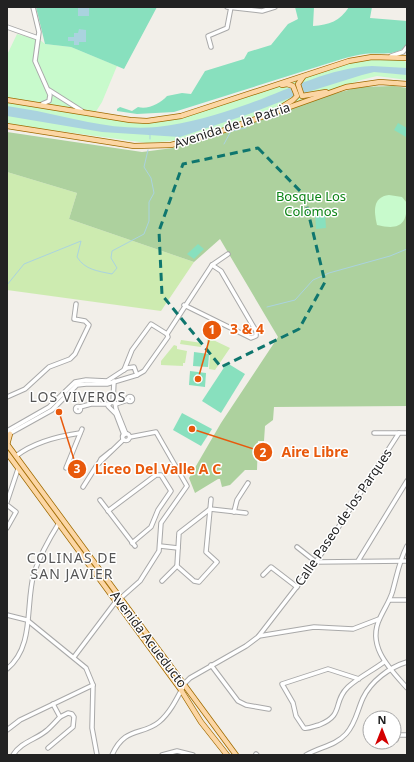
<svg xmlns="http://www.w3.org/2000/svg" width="414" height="762" font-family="'Noto Sans',sans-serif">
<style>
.grass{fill:#cdebb0}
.forest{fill:#add19e}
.park{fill:#c8facc}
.pitch{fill:#88e0be}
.water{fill:#aad3df}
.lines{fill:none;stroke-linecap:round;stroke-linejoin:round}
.stream{stroke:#aad3df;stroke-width:1}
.minor-casing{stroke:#a9a9a9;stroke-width:5.5}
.major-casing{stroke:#a06b00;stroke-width:6}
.minor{stroke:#fff;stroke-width:3.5}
.major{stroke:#fcd6a4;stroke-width:4.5}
.marked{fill:none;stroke:#0f766e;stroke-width:3;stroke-dasharray:8 5;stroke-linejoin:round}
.labels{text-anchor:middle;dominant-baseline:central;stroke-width:3;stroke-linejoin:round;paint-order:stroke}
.street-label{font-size:13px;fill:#222;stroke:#fff}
.park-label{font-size:13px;fill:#0c8416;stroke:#fff}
.neighbourhood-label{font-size:14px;letter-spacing:1px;fill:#555;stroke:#fff}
.leader{fill:none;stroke:#e8590c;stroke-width:1.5}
.callout-dot{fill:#e8590c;stroke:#fff;stroke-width:1.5}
.mark-label{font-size:12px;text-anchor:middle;font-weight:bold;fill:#fff}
.callout-label{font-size:14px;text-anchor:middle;font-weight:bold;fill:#e8590c;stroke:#fff;stroke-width:3;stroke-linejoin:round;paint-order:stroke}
</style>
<rect width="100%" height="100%" fill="#f2efe9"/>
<g class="grass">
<path d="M7 172 77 193 69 219 194 262 161 311 7 290Z"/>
<path d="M207 337 230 348 215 370 209 369 210 354 207 353Z"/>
<path d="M181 340 202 343 201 347 180 344Z"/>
<path d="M174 345 177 346V349L187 351 185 363H183V366L161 365V361Z"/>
</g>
<path class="forest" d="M394 86 407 88V406L274 407 273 420 265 426 264 441H258L257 470H245L230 485 222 487 220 479H218L195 493 189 478 221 423 278 337 220 239 194 262 69 219 77 193 7 172V132L142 152 173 148 196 142 330 95 359 87Z"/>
<g class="park">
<path d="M17 34 40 40 45 44 71 47 117 66 102 102 95 113 7 98V55Z"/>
<path d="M392 58 407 62V80L377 76 361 80 225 128 194 137 170 141 147 143 7 124V101L154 122 294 82C328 68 355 59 392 58Z"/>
<path d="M389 195 402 197 407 203C407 226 398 230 377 225 374 212 372 197 389 195Z"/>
</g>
<g class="pitch">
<path d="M36 7H157L124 69 71 47 45 44Z"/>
<path d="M295 7H314L313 26C329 25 340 21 349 7H372L370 18 407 21 406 46C396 57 377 52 364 54 356 55 349 57 342 59L174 112 137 114 117 111V109L120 107 132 111 138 107C148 110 161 103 167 96L182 93 191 94 205 71 244 59 248 52 271 45 288 24 298 19Z"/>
<path d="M398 123 407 128 406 137 394 130Z"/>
<path d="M325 212 326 228 316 229 315 213Z"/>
<path d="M198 244 204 249 194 259 187 254Z"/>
<path d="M194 352 209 354 208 367 193 366Z"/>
<path d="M227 363 245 374 221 413 202 401Z"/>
<path d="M190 371 206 373 205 387 189 385Z"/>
<path d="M182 413 212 429 201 446 173 430Z"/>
</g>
<g class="water">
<rect x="78" y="7" width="11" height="9"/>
<path d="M79 29 86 30V42H79V45H74V41H68V37H74V33H78Z"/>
<path d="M372 66 407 68V75L374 72 362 75 295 96 249 114 180 137 102 132 7 116V106C17 108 27 109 37 111 75 119 117 131 157 127 187 124 219 114 248 104 288 90 328 68 372 66Z"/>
</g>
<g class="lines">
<g class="stream">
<path d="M150 139V134"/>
<path d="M224 144 231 131 246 128"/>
<path d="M7 285 24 264 81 241 77 257C85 270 98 271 112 274L117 268 111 258 112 251 144 234 149 221V202L154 193 151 178 144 167 148 150"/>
<path d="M267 307 295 300 313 280 329 273 390 256 407 249"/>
</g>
<g class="minor-casing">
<g id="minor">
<path d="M33 7 39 32 35 61 50 95 49 101 42 104"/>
<path d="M227 7 262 11 275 7"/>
<path d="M7 27 38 38"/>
<path d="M211 47 208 36 227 28 231 7"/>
<path d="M391 56 403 52 407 47"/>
<path d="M49 90 82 111"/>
<path d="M184 305 251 338 256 336V331L221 271 212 265"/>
<path d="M167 334 212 265 228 254"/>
<path d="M124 370 132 350 151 324 167 334 168 337 144 371 137 375"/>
<circle cx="130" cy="399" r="2.5"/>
<path d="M7 397 25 389 49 367 70 359 75 354 89 325 85 321 74 319 76 304"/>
<path d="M113 402 114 381"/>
<path d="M116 404 128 400"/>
<circle cx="78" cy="409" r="2.5"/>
<path d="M80 407 91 404H108"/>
<path d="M7 431 49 407 75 382 86 380 107 381 127 368 134 367 137 375 107 384H86L77 385 52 410 7 435"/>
<path d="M374 433H407"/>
<circle cx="126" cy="437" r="3.5"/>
<path d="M124 435 116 414 108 406 111 402 115 403 116 409 126 434"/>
<path d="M16 456C33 443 59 436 80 433"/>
<path d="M99 463 101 459 111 451"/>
<path d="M66 468 82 429"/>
<path d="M83 487 97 465 123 440"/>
<path d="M100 500 135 546"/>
<path d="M7 502 18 469"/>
<path d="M7 505 16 512 7 528"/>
<path d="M108 511 156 475H161L171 491 158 510 151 527 132 543"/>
<path d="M234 512 237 500 248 483"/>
<path d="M160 546 178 548"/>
<path d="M407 546C399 561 397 576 392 593 389 602 384 609 380 618 366 646 390 669 407 688"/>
<path d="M297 547 316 562 407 561"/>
<path d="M358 561 407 481"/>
<path d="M177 566 194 581 199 582 217 562 206 552 211 499"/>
<path d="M263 575 271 567 297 587"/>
<path d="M162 581 177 566 179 533 210 509 246 513"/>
<path d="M390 600H407"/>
<path d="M7 615 27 620 86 668 93 685 92 728 97 755"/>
<path d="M259 636 314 627 353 629 379 619"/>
<path d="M74 657 114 604 140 581 159 551 161 523 187 486 156 432 130 437"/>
<path d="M211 665 238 701 246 705 269 709"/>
<path d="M7 669C35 646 25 605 34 573 40 555 49 539 59 523"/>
<path d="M359 679 328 669 282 684 293 703 296 716 304 728C309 729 314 726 319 725 345 715 332 702 348 687 359 677 372 671 384 662"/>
<path d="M7 730 20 720 93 685"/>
<path d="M396 740 398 735H407"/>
<path d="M48 748 73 727 74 717 72 714 68 713 60 717"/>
<path d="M256 754 257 755"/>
<path d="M13 755C21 742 35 740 46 731 51 727 55 722 60 717L53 704"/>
<path d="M112 755C125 726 142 736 159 722 171 712 178 696 185 683L190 678 246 646 258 637 316 562 399 433"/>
<path d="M162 755 177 751 193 755"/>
<path d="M306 755C319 747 335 746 346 734 356 723 357 711 363 698 371 681 390 667 407 662"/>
</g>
</g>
<g class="major-casing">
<g id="major">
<path d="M303 77 298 84 302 96 326 92"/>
<path d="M7 100 130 120 147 121 181 116 349 61 372 57 407 58"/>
<path d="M280 108 293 100 297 96 293 86 287 84 282 85"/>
<path d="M7 126 134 146 171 145 216 133 346 87 380 82 407 84"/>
<path d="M7 444 236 755"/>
<path d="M7 445 10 434"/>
<path d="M7 453 181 690 201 722 227 755"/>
</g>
</g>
<use href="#minor" class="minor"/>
<use href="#major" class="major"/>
</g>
<path class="marked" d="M258 148 304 195 325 282 299 329 221 367 162 295 159 231 183 164Z"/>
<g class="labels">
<g class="street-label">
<text transform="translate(232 125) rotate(-18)">Avenida de la Patria</text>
<text transform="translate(343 517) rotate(-56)">Calle Paseo de los Parques</text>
<text transform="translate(149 639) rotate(53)">Avenida Acueducto</text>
</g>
<g class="park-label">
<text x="311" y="196">Bosque Los<tspan x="311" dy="15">Colomos</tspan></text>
</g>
<g class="neighbourhood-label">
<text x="78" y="396">LOS VIVEROS</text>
<text x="72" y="557">COLINAS DE<tspan x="72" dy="16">SAN JAVIER</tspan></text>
</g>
</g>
<path class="leader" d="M198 379L212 330M192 429L263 452M59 412L77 469"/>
<g class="callout-dot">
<circle cx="198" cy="379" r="4"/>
<circle cx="192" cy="429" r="4"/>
<circle cx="59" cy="412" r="4"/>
<circle cx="212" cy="330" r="10"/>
<circle cx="263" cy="452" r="10"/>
<circle cx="77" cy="469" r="10"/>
</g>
<g class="mark-label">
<text x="212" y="334">1</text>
<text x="263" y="457">2</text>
<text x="77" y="473">3</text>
</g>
<g class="callout-label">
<text x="247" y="334">3 &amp; 4</text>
<text x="315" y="457">Aire Libre</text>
<text x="158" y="474">Liceo Del Valle A C</text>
</g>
<rect width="414" height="762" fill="none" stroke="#222222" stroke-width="16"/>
<g transform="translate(382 730)"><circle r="19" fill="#ffffff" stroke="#a7a7a7"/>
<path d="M0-3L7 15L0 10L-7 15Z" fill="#d40000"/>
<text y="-6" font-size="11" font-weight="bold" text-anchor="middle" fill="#222222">N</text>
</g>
</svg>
